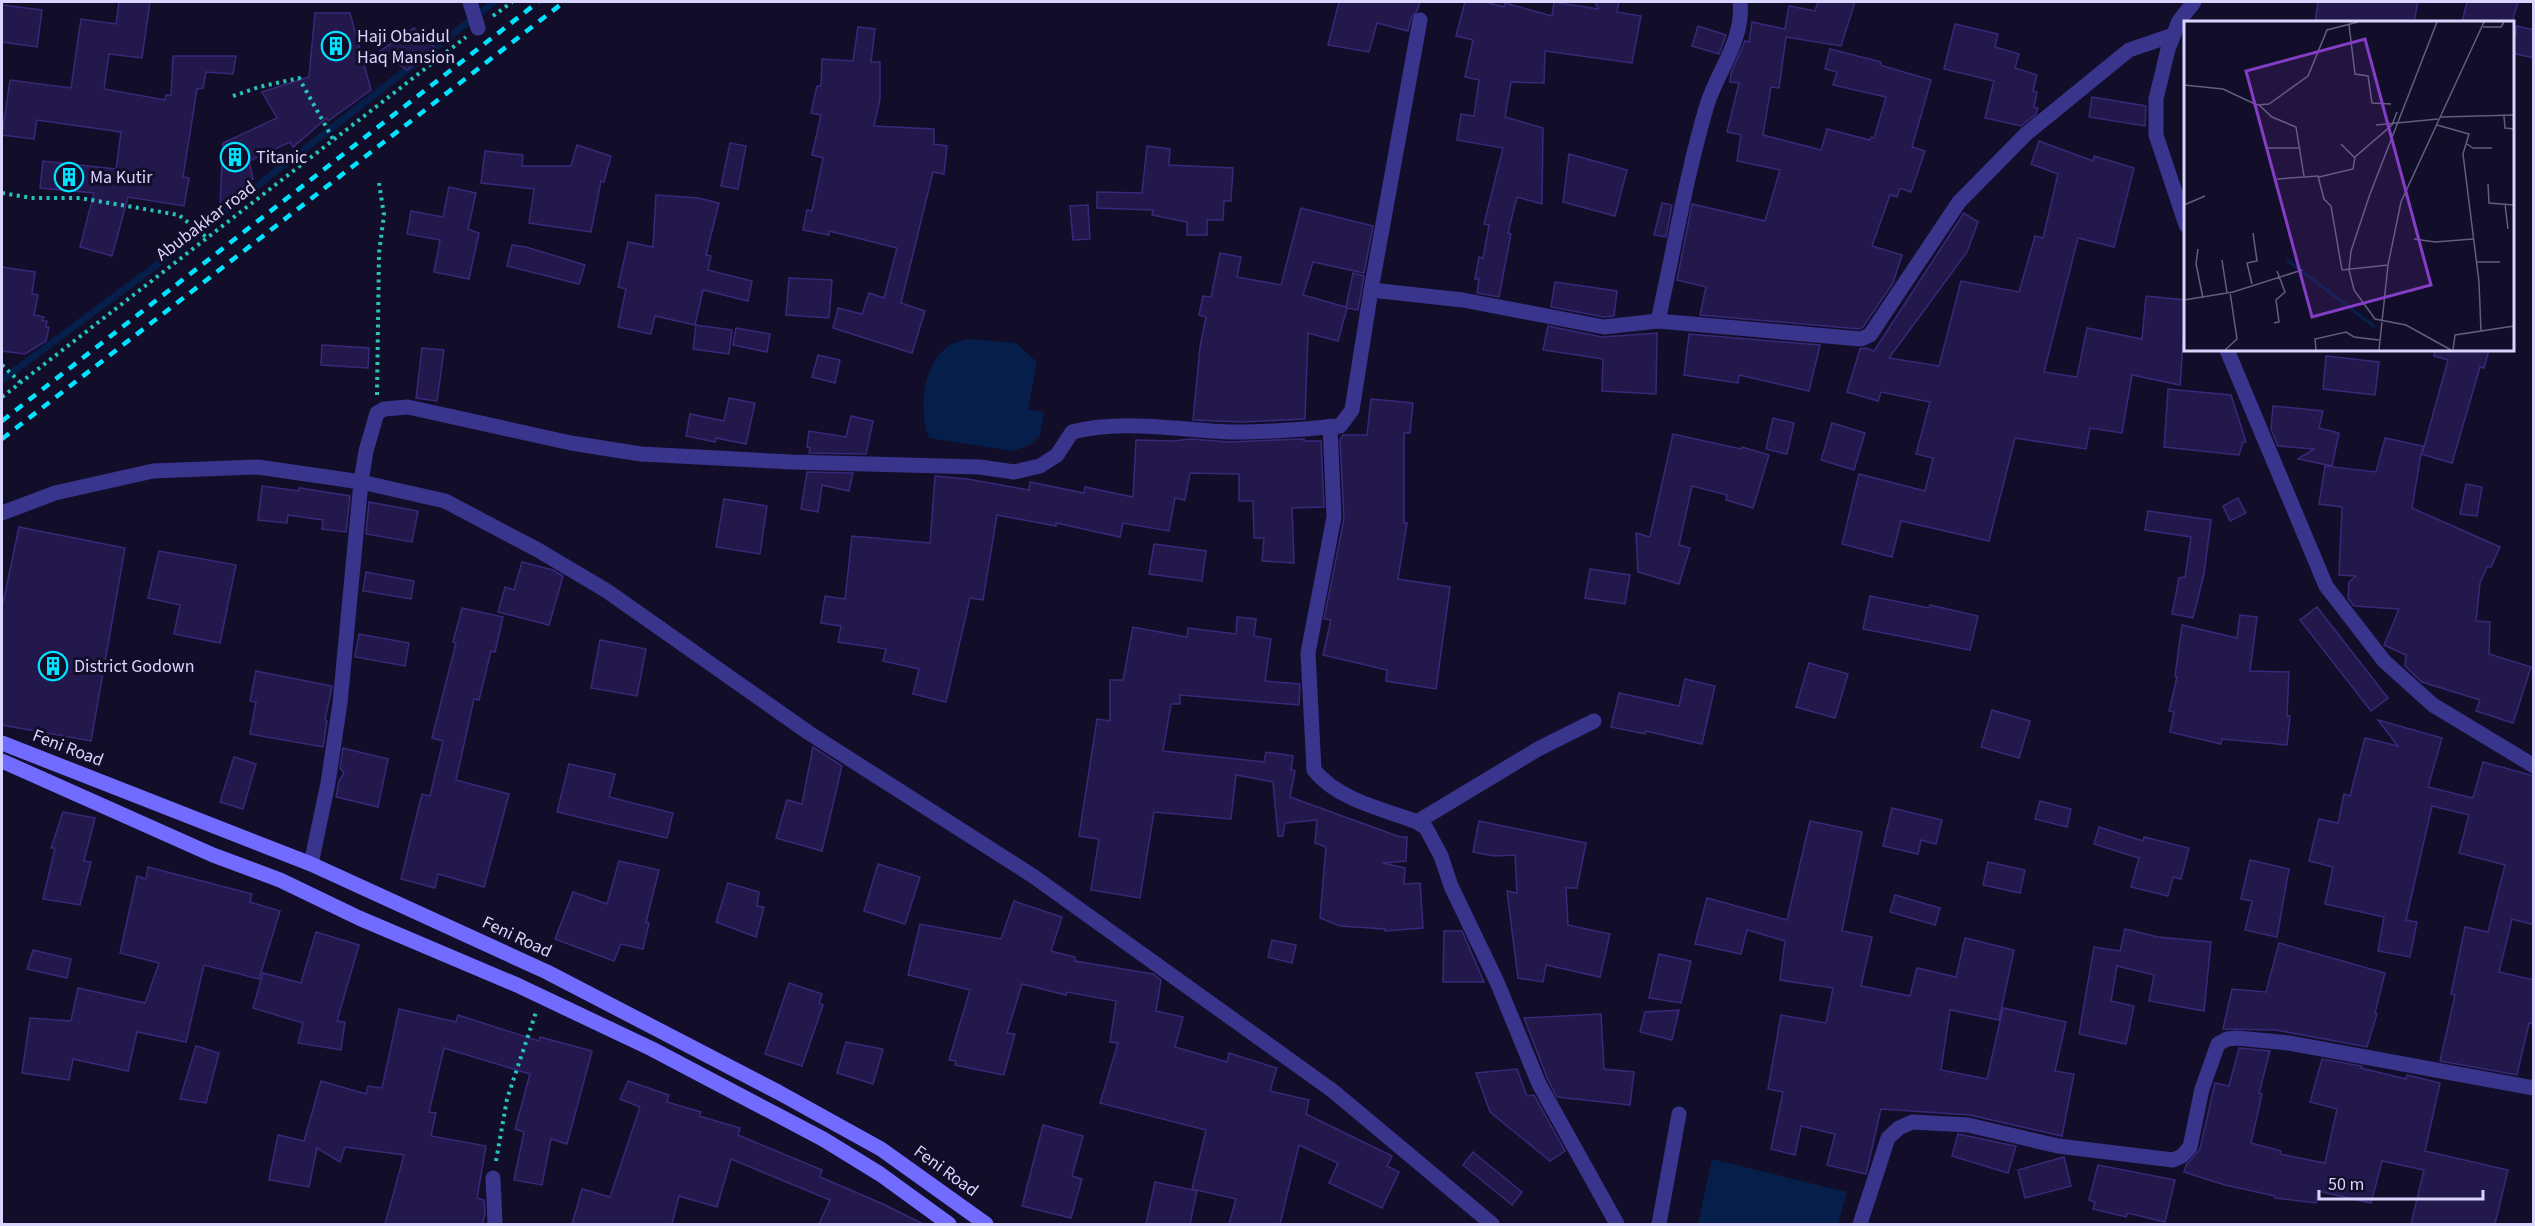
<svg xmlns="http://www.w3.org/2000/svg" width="2535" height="1226" font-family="'Source Sans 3',sans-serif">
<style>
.water{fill:#061e4a}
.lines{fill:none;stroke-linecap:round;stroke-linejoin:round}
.stream{stroke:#061e4a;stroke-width:7}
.building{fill:#23184b;stroke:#392879;stroke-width:1.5}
.path{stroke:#25c4bc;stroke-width:4;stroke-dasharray:3 4.5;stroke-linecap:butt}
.street{stroke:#39348c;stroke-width:15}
.secondary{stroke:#716cff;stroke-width:15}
.rail{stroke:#01e3ff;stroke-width:4.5;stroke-dasharray:9 8;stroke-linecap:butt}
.labels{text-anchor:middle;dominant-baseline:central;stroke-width:6;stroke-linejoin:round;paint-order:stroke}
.poi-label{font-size:18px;fill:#dad5ff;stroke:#120e29;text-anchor:start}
.street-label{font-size:18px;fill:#dad5ff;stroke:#120e29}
.inset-river{fill:none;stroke:#061e4a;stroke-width:3}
.inset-road{fill:none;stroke:#625e7f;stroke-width:1.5}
.view{fill:#843dc5;fill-opacity:0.15;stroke:#843dc5;stroke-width:3}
.inset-edge{fill:none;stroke:#dad5ff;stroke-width:3}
</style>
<rect width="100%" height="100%" fill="#120e29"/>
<g class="water">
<path d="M968 339 1016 343 1037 362 1028 409 1044 412 1040 435 1030 445 1012 451 929 438C918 410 922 363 950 345 955 342 963 341 968 339Z"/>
<path d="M1712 1159 1847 1192 1838 1224H1698Z"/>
</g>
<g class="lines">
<path class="stream" d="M2 380 177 250 230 207 494 2"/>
</g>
<g class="building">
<path d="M119 2H150L142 58 109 54 104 89 165 100 166 95H171L173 56H236L233 74 206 72 203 88 197 89 183 177 189 178 184 206 128 197 112 256 80 247 94 193 40 188 43 161 116 169 121 132 37 120 34 139 2 135 10 80 71 88 81 19 116 24Z"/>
<path d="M1339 2H1420L1417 11 1411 18 1408 31 1377 23 1369 52 1328 45Z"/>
<path d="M1465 2H1485L1504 7 1505 3 1552 16 1554 2 1598 9 1595 2H1619L1617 12 1641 16 1632 63 1545 51 1544 83 1511 82 1505 117 1543 128 1542 204 1517 197 1508 233 1511 234 1499 297 1477 293 1479 279H1475L1479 257 1483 258 1489 225 1484 224 1503 148 1457 140 1461 114 1474 116 1479 80 1465 77 1473 40 1456 36Z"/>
<path d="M1818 2H1855L1841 46 1786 37 1779 88 1771 87 1763 135 1821 150 1827 129 1870 140 1871 137 1874 138 1886 97 1833 85 1837 72 1825 69 1830 49 1881 62 1880 65 1931 80 1912 147 1925 151 1911 192 1900 188 1897 197 1890 195 1872 246 1902 255 1893 283 1863 327 1859 329 1700 315 1706 287 1677 280 1692 204 1765 221 1780 170 1737 161 1741 135 1727 132 1739 83 1730 82 1731 73 1745 41 1749 42 1752 22 1785 29 1789 6 1815 11Z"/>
<path d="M2318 2H2418L2414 22H2315Z"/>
<path d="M2467 2H2518L2512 22H2462Z"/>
<path d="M2 5 42 10 37 47 2 42Z"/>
<path d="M315 13H350L371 90 328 121 327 118 293 147 290 142 249 161 253 179 220 205 223 143 277 118 262 92 309 77Z"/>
<path d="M1955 24 1998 34 1995 47 2019 54 2015 68 2037 75 2033 91 2037 92 2034 107 2038 108 2036 114 2021 126 1985 118 1994 81 1944 69Z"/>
<path d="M1698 26 1726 35 1719 54 1692 46Z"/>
<path d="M2517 26 2534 30V58L2512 53Z"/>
<path d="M858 27 875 29 871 62H880V99L874 126 934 129V144L947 146 944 174 933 172 901 303 925 311 912 353 833 328 838 308 862 314 869 293 884 298 897 248 829 231V235L803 230 807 210 812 211 823 158 812 155 821 115 811 113 817 86H821L822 59 853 61Z"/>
<path d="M414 28 435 48 407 70 380 51Z"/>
<path d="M2092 97 2146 106 2145 126 2089 117Z"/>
<path d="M2039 141 2093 161 2094 156 2134 168 2114 247 2078 238 2044 372 2077 377 2087 328 2142 339 2146 296 2186 300 2180 385 2132 375 2122 433 2090 428 2086 449 2015 438 1989 541 1901 521 1892 557 1842 544 1859 474 1925 491 1933 458 1916 454 1930 402 1881 392 1878 401 1847 392 1860 349 1866 348 1874 351 1964 213 1978 222 1967 252 1889 358 1939 366 1961 281 2019 292 2035 236 2043 238 2058 174 2031 164Z"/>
<path d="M730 143 746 146 738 189 721 186Z"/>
<path d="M577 145 611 156 604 182 601 181 591 232 529 223 534 189 481 183 485 151 523 155 522 166H571Z"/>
<path d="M1147 146 1170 149 1169 165 1233 168 1231 201H1224L1223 220H1207V235H1187V222L1152 215 1153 210 1097 208V192L1142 193Z"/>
<path d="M1569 154 1627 170 1615 216 1563 202Z"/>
<path d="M449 187 476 193 468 229 479 233 469 279 434 272 440 240 407 234 411 211 443 217Z"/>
<path d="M656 195 698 198 719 203 706 255 711 256 708 270 752 281 748 301 703 290 695 325 655 316 651 334 618 327 626 289 618 287 628 242 653 247Z"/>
<path d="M1662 203 1672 205 1666 237 1654 235Z"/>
<path d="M1088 205 1090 239 1073 240 1070 206Z"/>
<path d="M1301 208 1373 226 1364 273 1313 262 1303 295 1346 307 1353 273 1364 276 1358 310 1347 308 1338 341 1308 333 1305 419 1243 422 1193 420 1200 347 1206 317 1199 315 1203 296 1211 297 1220 253 1241 257 1237 277 1281 285Z"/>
<path d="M512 245 526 247 585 265 579 284 507 266Z"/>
<path d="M2 267 35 272 32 294 38 295 34 315 44 317 42 321H47L46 327H49L46 341 25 354 2 351Z"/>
<path d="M789 278 832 280 829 318 786 315Z"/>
<path d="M1555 282 1617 291 1614 316 1604 317 1551 307Z"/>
<path d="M696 325 732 330 729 354 693 349Z"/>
<path d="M1548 326 1602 337 1657 333 1656 394 1602 391 1603 359 1543 350Z"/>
<path d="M736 328 770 334 767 352 733 345Z"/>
<path d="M1689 334 1820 345 1809 391 1739 375 1738 383 1684 375Z"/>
<path d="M322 345 369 348 368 368 321 365Z"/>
<path d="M422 348 444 350 437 401 416 398Z"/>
<path d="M2435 350H2489L2484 368 2480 367 2452 463 2421 454 2412 508 2500 547 2491 567H2487L2480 583 2476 621 2490 622 2489 654 2531 667 2513 723 2476 711 2480 700 2422 682 2405 666 2406 655 2384 645 2399 609 2354 606 2348 598 2349 582 2356 576 2339 575 2342 507 2319 504 2325 466 2376 472 2385 438 2423 446 2422 454 2448 360 2434 356Z"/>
<path d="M818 355 840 360 835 383 812 377Z"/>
<path d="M2326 356 2379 362 2375 395 2323 389Z"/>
<path d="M2168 389 2231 395 2246 442H2243L2239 455 2164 447Z"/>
<path d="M729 398 755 403 746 444 716 438 715 442 686 436 690 414 724 421Z"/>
<path d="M1371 399 1413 403 1410 433H1404V523H1407L1398 579 1450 587 1436 689 1386 681 1387 670 1323 655 1331 620 1324 619 1344 519 1340 440 1343 435H1367Z"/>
<path d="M2273 406 2323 411 2319 428 2339 433 2332 466 2298 459 2314 449 2278 446 2271 429Z"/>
<path d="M851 416 873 421 866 454 809 453 810 448 807 447 809 431 846 437Z"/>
<path d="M1773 418 1794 423 1787 454 1766 449Z"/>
<path d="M1832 423 1865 433 1854 470 1821 460Z"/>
<path d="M1673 434 1741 449 1742 447 1769 455 1753 508 1726 500 1727 495 1692 486 1679 545 1690 548 1679 584 1638 572 1636 533 1650 537Z"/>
<path d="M1191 439 1229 442 1304 439V441H1321L1324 507 1292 508 1294 563 1262 561 1264 538H1254L1253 501H1239V474L1190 473 1185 500 1175 498 1169 531 1123 523 1120 537 1056 523V526L997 515 983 600 970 598 946 702 913 694 919 669 883 661 886 649 838 642 841 626 821 623 825 596 845 599 852 536 930 543 935 476 967 479 1029 490 1030 482 1084 493 1085 487 1133 497 1136 440 1173 441Z"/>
<path d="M807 472 853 473 849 491 822 485 818 512 801 509Z"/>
<path d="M2466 484 2482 487 2477 516 2460 514Z"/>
<path d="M262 486 299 491V488L350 496 346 532 322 529 323 520 288 515 287 523 258 520Z"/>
<path d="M2238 498 2246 513 2230 521 2223 506Z"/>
<path d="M724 499 767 506 760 554 716 547Z"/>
<path d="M369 502 418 511 412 542 366 534Z"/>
<path d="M2148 511 2211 520 2204 574 2193 618 2172 614 2179 578 2185 577 2191 537 2145 530Z"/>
<path d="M19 527 125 548 91 741 2 725V608Z"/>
<path d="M1154 544 1206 551 1202 581 1149 574Z"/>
<path d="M159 551 236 565 220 643 174 634 180 605 148 598Z"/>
<path d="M522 562 553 570 563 576 549 625 498 612 505 587 514 590Z"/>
<path d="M1590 569 1630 575 1625 604 1585 598Z"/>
<path d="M366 572 414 581 411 599 363 591Z"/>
<path d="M1870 596 1929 608 1930 605 1978 616 1970 650 1863 629Z"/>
<path d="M2317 607 2388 698 2371 711 2300 620Z"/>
<path d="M462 608 503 617 495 652 491 651 479 700 474 699 456 780 509 794 484 887 438 874 435 888 401 879 422 794 430 796 443 741 432 738 456 643 453 642Z"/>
<path d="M2240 615 2257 617 2250 671 2289 672 2287 716H2290L2287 745 2222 739 2221 744 2170 732 2174 712 2169 711 2177 677 2175 676 2182 625 2237 638Z"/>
<path d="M1237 617 1256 619 1254 636 1271 639 1265 681 1300 684 1299 705 1180 695V704H1171L1163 751 1264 762 1266 752 1293 756 1291 770 1295 771 1290 797 1400 837H1407L1406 861 1383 863 1405 868 1404 884 1420 883 1423 928 1385 931V929L1340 926 1320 918 1326 847 1315 843 1317 820 1285 823 1283 836H1278L1273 782 1236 775 1231 819 1154 812 1140 898 1091 890 1099 839 1079 836 1097 719 1110 721V680H1123L1133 627 1187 637 1188 628 1236 634Z"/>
<path d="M359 634 409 643 405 666 355 657Z"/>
<path d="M600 640 646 649 637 696 591 688Z"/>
<path d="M1809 663 1848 674 1835 718 1796 707Z"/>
<path d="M256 671 332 686 325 720 327 721 323 747 250 734 256 702 250 701Z"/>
<path d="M1685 679 1715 686 1702 744 1646 731 1645 734 1611 727 1619 693 1679 706Z"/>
<path d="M1992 710 2030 721 2019 758 1981 747Z"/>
<path d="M2378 720 2442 738 2428 787 2473 798 2483 762 2534 776V925L2512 919 2499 972 2534 980V1024L2529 1023 2517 1075 2440 1061 2455 995 2451 994 2465 927 2488 932 2505 865 2459 853 2469 815 2432 806 2406 920 2417 922 2410 957 2378 951 2384 917 2325 904 2333 867 2309 861 2319 819 2338 823 2344 794 2350 796 2365 738 2398 746Z"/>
<path d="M813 747 842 766 822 851 776 838 787 800 802 804Z"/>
<path d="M343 748 388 759 378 807 336 797 339 781 344 773 340 768Z"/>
<path d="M234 757 256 764 243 809 220 802Z"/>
<path d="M569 764 615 774 609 797 673 813 667 838 557 812Z"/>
<path d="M2040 801 2071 809 2067 827 2035 819Z"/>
<path d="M1892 808 1942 820 1936 844 1921 840 1918 854 1883 846Z"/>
<path d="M63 812 95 818 84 861 91 862 80 905 43 899 55 848H51Z"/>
<path d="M1479 821 1586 843 1577 888H1566L1568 925 1610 934 1600 977 1546 965 1543 982 1518 978 1507 891 1517 893 1515 855 1494 856 1473 852Z"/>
<path d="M1810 821 1862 832 1842 931 1872 937 1861 986 1910 996 1917 968 1956 977 1965 938 2014 950 1999 1020 1950 1010 1941 1070 1987 1079 2003 1008 2066 1022 2055 1071 2074 1074 2062 1136 1970 1115 1881 1109 1866 1174 1827 1165 1835 1134 1801 1126 1795 1155 1771 1149 1783 1092 1768 1089 1781 1015 1826 1023 1833 988 1780 980 1785 941 1747 930 1741 954 1695 944 1707 898 1787 920Z"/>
<path d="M2099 827 2143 841 2144 837 2189 848 2181 879 2173 877 2168 896 2131 887 2139 858 2094 844Z"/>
<path d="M2250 860 2289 869 2277 937 2245 930 2252 901 2241 899Z"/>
<path d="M619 861 659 870 646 922 649 923 643 949 621 944 614 961 555 939 573 892 607 904Z"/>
<path d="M1988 862 2025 870 2020 893 1983 885Z"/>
<path d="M878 864 920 877 905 924 864 911Z"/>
<path d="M148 867 252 894 250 902 280 911 259 979 204 965 186 1042 137 1032 128 1071 73 1059 69 1080 22 1073 30 1018 71 1021 78 988 145 1003 159 963 120 953 137 876 146 879Z"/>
<path d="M728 883 759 892 757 906 764 907 756 937 716 922Z"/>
<path d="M1895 895 1940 908 1935 925 1890 912Z"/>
<path d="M1014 901 1062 917 1051 951 1075 957V961L1153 974 1161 980 1156 1011 1183 1017 1175 1047 1227 1062 1229 1053 1277 1068 1270 1091 1309 1100 1306 1114 1392 1156 1387 1166 1399 1172 1382 1208 1329 1183 1338 1163 1299 1145 1280 1224H1229L1236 1199 1192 1189 1206 1130 1100 1103 1118 1043 1110 1042 1116 1001 1067 992 1066 995 1022 984 1007 1033 1015 1034 1004 1074 1003 1075 955 1065 956 1061 949 1060 970 990 908 975 920 924 1001 939Z"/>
<path d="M2125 929 2158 937 2211 942 2204 1011 2149 1001 2154 975 2117 966 2111 1001 2134 1006 2126 1044 2079 1034 2094 947 2120 951Z"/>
<path d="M1444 931H1462L1484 982H1443Z"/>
<path d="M316 932 359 945 337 1021 345 1022 341 1050 298 1043 303 1023 253 1008 263 973 301 983Z"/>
<path d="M1272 940 1296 945 1292 963 1268 957Z"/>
<path d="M2279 943 2385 973 2375 1013 2377 1014 2367 1047 2276 1030 2223 1029 2232 989 2266 992Z"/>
<path d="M33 950 71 959 67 978 27 969Z"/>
<path d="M1659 954 1691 961 1681 1003 1649 998Z"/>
<path d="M789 983 822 994 819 1003 823 1005 802 1066 765 1054Z"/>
<path d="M399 1009 456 1022 458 1015 539 1041 540 1037 592 1051 567 1144 551 1139 542 1185 514 1180 524 1132 515 1129 530 1074 444 1048 429 1112 436 1113 431 1136 486 1146 477 1198 484 1200 485 1215 482 1224H385L404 1155 345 1147 340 1162 317 1148 309 1187 269 1180 278 1135 304 1141 321 1081 366 1094 368 1086 382 1088Z"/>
<path d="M1679 1010 1672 1040 1640 1032 1645 1012Z"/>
<path d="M1601 1014 1604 1069 1634 1072 1630 1105 1557 1097 1548 1080 1524 1018Z"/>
<path d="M846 1042 883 1049 873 1084 837 1073Z"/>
<path d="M196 1046 219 1053 206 1103 180 1099Z"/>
<path d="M2239 1048 2270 1051 2259 1093 2262 1094 2251 1143 2281 1151 2280 1154 2325 1163 2337 1109 2310 1102 2322 1059 2362 1066 2361 1068 2406 1079 2407 1075 2440 1083 2425 1151 2508 1170 2495 1224H2411L2424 1170 2382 1161 2371 1203 2318 1191 2316 1203 2275 1198V1196L2225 1185 2184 1172 2186 1165 2200 1149 2215 1083 2229 1086Z"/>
<path d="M1517 1069 1527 1096 1534 1095 1565 1151 1550 1161 1490 1112 1476 1073Z"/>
<path d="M628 1081 669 1095 667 1102 701 1112 699 1116 740 1128 738 1135 822 1170 820 1177 883 1204 923 1224H819L830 1200 731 1159 717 1207 679 1196 672 1224H572L582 1189 610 1197 640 1107 620 1099Z"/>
<path d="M1043 1125 1083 1136 1072 1176 1082 1179 1071 1218 1022 1206Z"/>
<path d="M1958 1134 2016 1146 2008 1173 1952 1156Z"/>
<path d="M1473 1152 1522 1192 1512 1205 1463 1165Z"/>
<path d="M2064 1157 2071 1186 2025 1198 2018 1170Z"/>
<path d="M2098 1165 2175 1180 2165 1222 2128 1213 2126 1217 2093 1209 2095 1202 2089 1200Z"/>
<path d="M1155 1182 1197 1191 1190 1224H1146Z"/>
</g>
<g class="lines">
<g class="path">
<path d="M493 16 512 2"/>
<path d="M233 96 259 87 299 78 334 141"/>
<path d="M2 193 31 198H80L179 215 206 237"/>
<path d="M2 365 20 382"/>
<path d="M377 395 379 253 384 215 379 183"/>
<path d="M2 397 466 37"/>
<path d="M496 1161 507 1099 536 1012"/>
</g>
<g class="street">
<path d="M470 2 478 28"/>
<path d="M2186 225 2156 135V99L2168 49 2179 21 2194 2"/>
<path d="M1371 290 1463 300 1604 327 1658 321 1861 339 1870 335 1959 202 2026 134 2129 50 2173 35"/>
<path d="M1658 321C1674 249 1686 176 1707 105 1718 70 1744 40 1740 2"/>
<path d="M2227 350 2326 586 2384 661 2433 705 2534 766"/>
<path d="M1330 426 1334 517 1308 653 1314 770C1338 800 1383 809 1417 822L1426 828 1441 856 1451 886 1497 982 1539 1084 1617 1224"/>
<path d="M2 513 55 493 153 471 258 467 361 482 445 501 538 550 607 591 809 733 1033 876 1333 1091 1492 1224"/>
<path d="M1417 822 1538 749 1594 721"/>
<path d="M311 864 328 783 340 703 361 482 366 451 377 413 384 409 408 407 571 443 641 454 792 462 980 467 1014 472 1040 466 1057 455 1072 432C1122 419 1177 430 1229 432 1266 433 1303 429 1340 426L1352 410 1371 290 1420 20"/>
<path d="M493 1178 495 1224"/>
<path d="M1659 1224 1679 1114"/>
<path d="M1860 1224 1888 1138 1899 1128 1912 1122 1968 1125 2058 1146 2173 1160 2182 1156 2190 1147 2202 1089 2218 1044 2227 1039 2237 1038 2289 1043 2534 1088"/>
</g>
<g class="secondary">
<path d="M2 743 311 864 547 972 778 1092 881 1149 986 1224"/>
<path d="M2 761 213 855 280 880 359 918 517 985 652 1049 823 1139 880 1174 949 1224"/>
</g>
<g class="rail">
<path d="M2 421 538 2"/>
<path d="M2 439 564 2"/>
</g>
</g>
<defs>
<g id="building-ring" transform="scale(1.5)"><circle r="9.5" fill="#120e29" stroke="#01e3ff" stroke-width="1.5"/><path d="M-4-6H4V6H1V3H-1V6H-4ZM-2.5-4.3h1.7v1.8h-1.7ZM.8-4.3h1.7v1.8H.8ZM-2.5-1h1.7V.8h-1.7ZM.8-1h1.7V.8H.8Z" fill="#01e3ff"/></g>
</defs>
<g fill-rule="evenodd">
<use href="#building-ring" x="336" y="46"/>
<use href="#building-ring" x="235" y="157"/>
<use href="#building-ring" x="69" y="177"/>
<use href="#building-ring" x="53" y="666"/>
</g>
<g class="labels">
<g class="poi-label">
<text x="357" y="36">Haji Obaidul<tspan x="357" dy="21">Haq Mansion</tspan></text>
<text x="256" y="157">Titanic</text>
<text x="90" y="177">Ma Kutir</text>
<text x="74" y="666">District Godown</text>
</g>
<g class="street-label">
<text transform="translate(206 221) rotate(-37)">Abubakkar road</text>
<text transform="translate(68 748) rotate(21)">Feni Road</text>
<text transform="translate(517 937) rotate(25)">Feni Road</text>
<text transform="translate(946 1171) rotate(36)">Feni Road</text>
</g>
</g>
<g transform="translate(2184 21)">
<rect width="330" height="330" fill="#120e29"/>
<path class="inset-river" d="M103 239 191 306"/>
<path class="inset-road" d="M253 1 186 173 167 230 165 249 170 269 191 298 222 304 267 329M165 4 171 53 184 55 188 82 207 83M299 6H317L320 1M0 64 39 68 73 84 85 83 124 55 143 9 174 1M75 84 88 96 112 106 120 155M320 95 321 107 330 108M257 96 330 94M192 104 254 98M253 104 285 113 279 133 295 261 297 311M157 123 171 137M283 123 289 127H308M82 127H116M135 156 169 148 171 136 208 104 213 91M93 158 134 155 140 178 147 185 158 249 204 244M304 163 305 182 330 184M321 183 324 208M0 184 21 175M230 218 251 221 289 218M14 228 12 243 19 277M38 239 43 272M292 241H316M68 263 63 242 73 240 69 212M0 279 49 271 118 249M90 302 95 301 92 279 101 271 93 250M41 329 53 318 46 271M132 329 131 318 162 311 170 316 195 319M195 329 204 244 217 181 300 1M269 329 271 314 330 305"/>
<path class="view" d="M181 18 247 264 128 296 62 50Z"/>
<rect width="330" height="330" class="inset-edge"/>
</g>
<rect width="2535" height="1226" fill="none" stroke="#dad5ff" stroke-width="6"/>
<path d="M2319 1190v9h164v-9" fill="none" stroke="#dad5ff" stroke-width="3"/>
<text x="2328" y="1190" font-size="18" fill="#dad5ff" stroke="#120e29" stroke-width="4.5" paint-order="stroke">50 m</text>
</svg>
